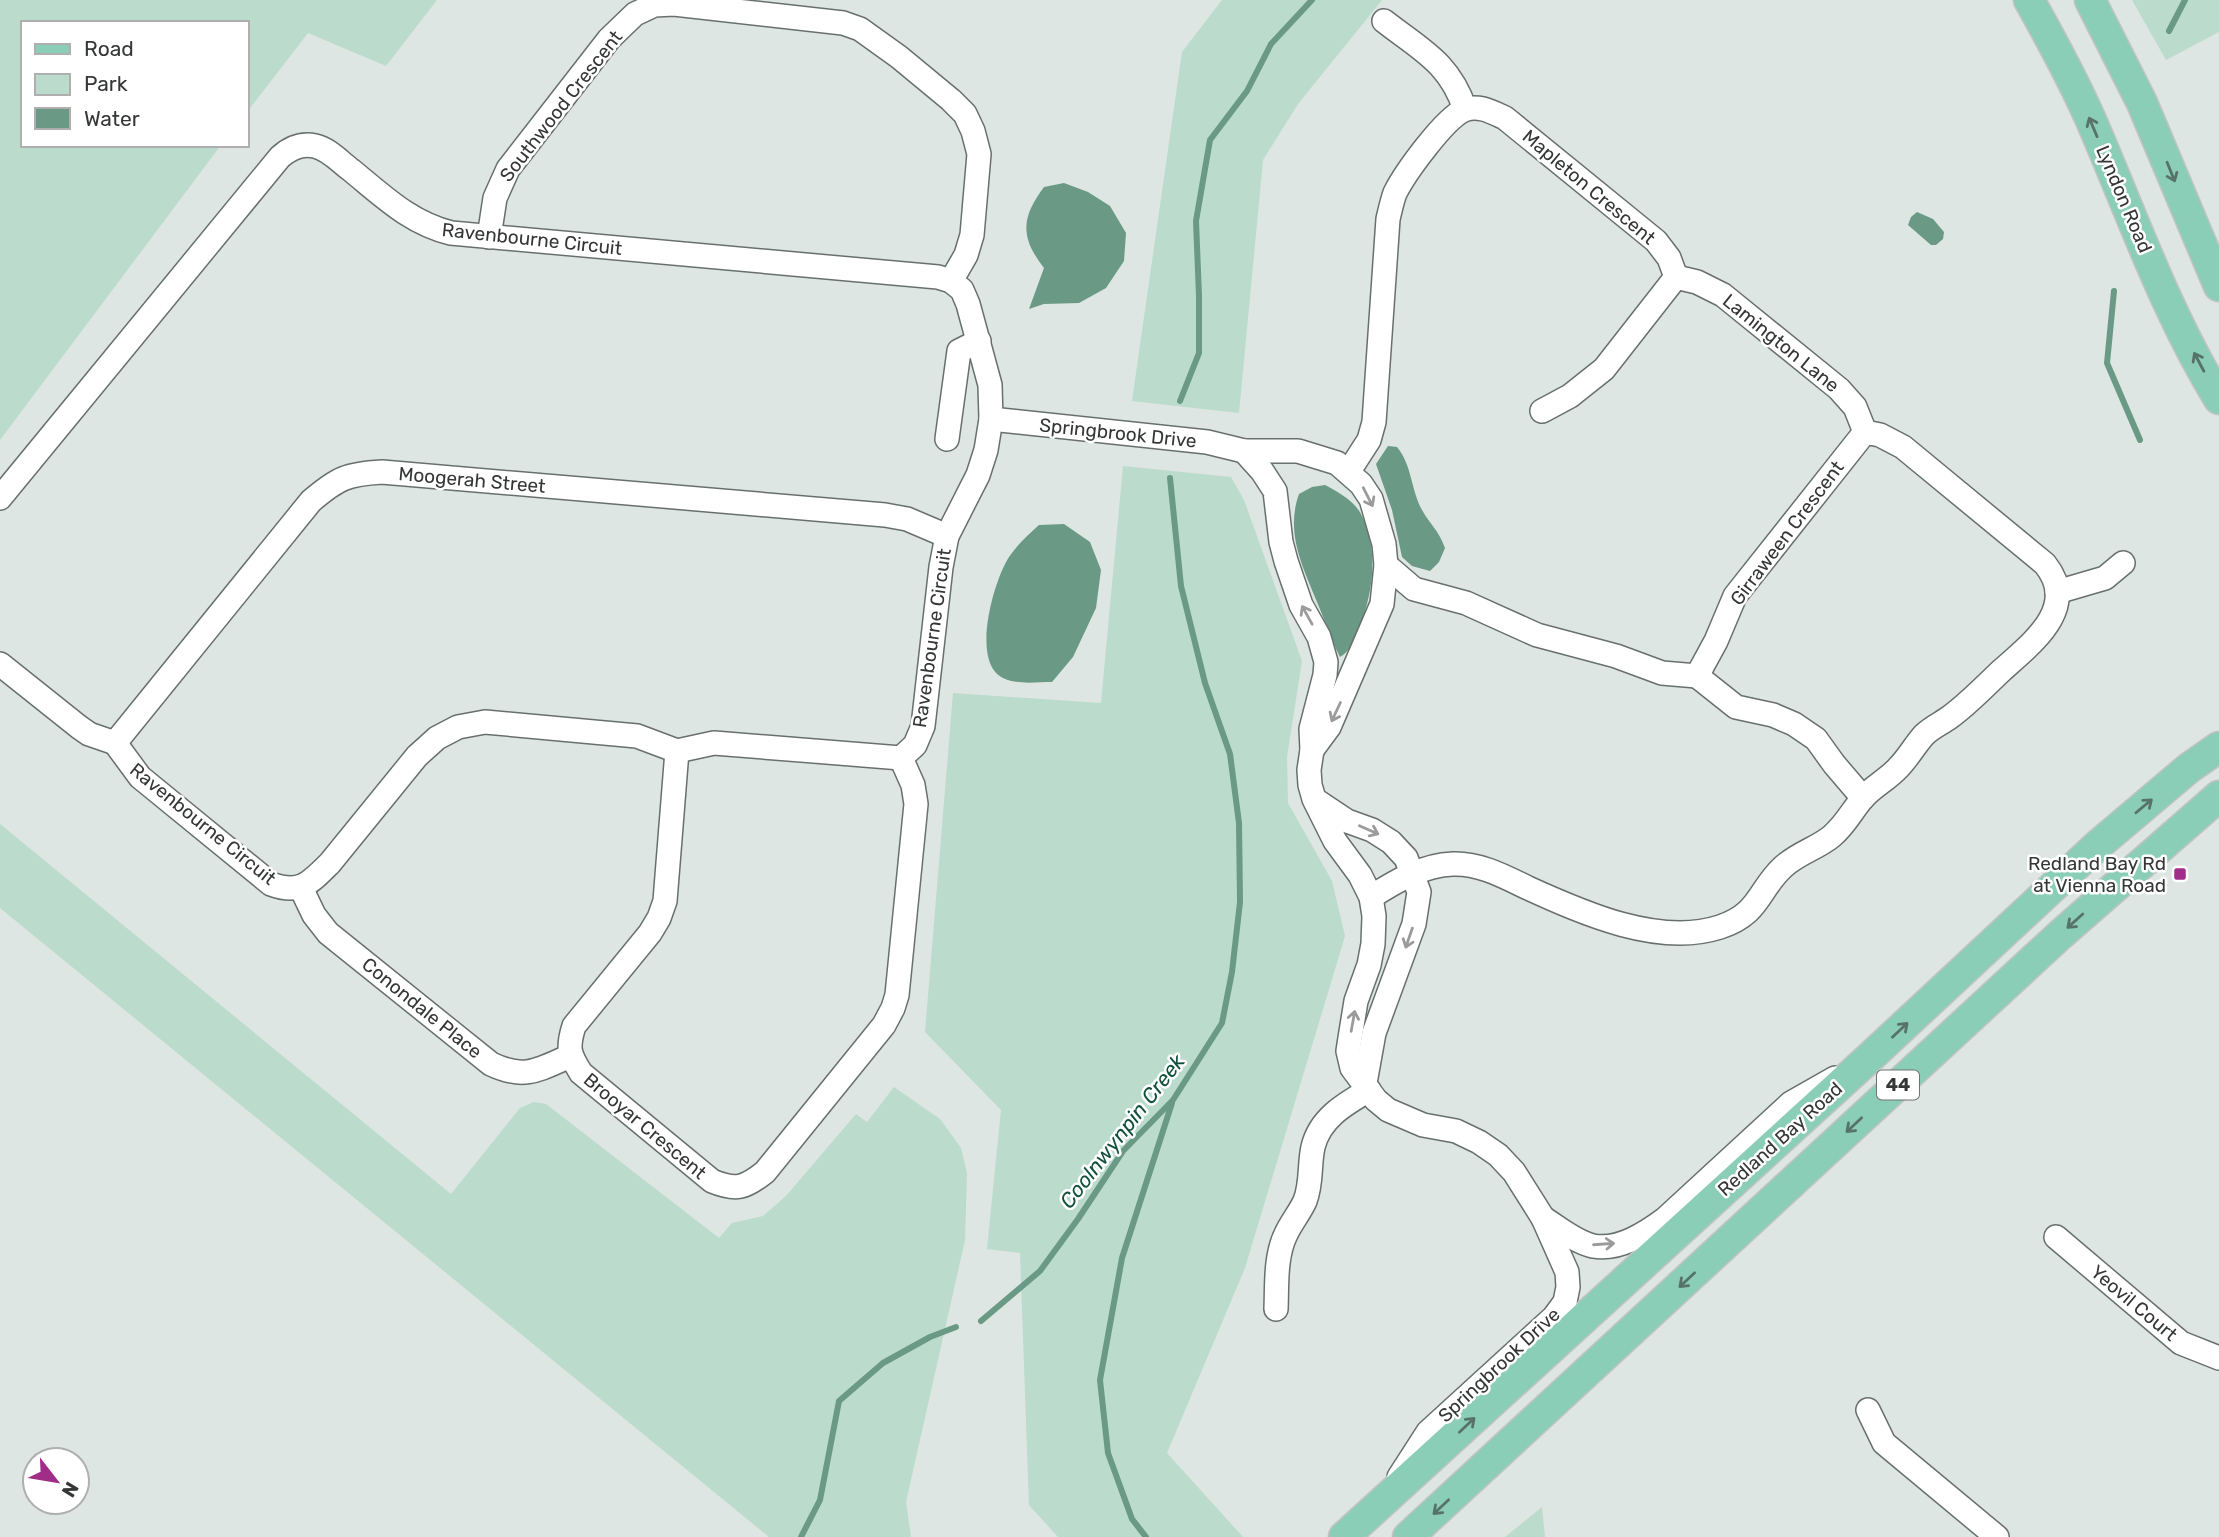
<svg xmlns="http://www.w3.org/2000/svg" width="2219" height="1537" font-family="Rubik,sans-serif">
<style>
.green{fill:#bbdbcc}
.water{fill:#6a9986}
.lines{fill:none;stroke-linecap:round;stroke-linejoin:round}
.stream{stroke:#6a9986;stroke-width:6}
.minor-casing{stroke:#68706d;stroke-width:26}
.major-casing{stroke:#c2c3c2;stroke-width:33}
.minor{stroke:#fff;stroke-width:23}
.major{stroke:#8bceb7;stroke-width:30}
.oneway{stroke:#577369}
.oneway2{stroke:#9a9b9a}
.poi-dot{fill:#a02d88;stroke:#fff;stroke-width:2.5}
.labels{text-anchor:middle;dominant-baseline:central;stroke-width:5;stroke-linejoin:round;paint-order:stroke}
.shield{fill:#fff;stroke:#717372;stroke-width:2}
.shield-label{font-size:18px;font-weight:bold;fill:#343735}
.street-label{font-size:19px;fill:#343735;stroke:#fff}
.poi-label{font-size:19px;fill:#343735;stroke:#fff;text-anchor:end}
.water-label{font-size:21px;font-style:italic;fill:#11503c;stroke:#fff}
</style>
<rect width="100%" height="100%" fill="#dde6e2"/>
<g class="green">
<path d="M0 0H437L386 66 308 33 247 112V23H23V145H221L0 440Z"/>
<path d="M1222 0H1382L1298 104 1263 160 1239 413 1132 401 1182 52Z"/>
<path d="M2132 0H2219V32L2166 60Z"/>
<path d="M1123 466 1231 477 1244 500 1302 661 1287 757 1288 803 1332 881 1345 936 1245 1268 1167 1453 1243 1537H1058L1029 1505 1020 1253 987 1249 1001 1110 925 1032 953 693 1101 703Z"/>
<path d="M0 824 451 1194 520 1108 534 1102 546 1104 719 1238 732 1223 763 1216 786 1196 856 1114 867 1122 894 1087 940 1119 961 1148 967 1173 965 1240 906 1502 911 1537H769L0 908Z"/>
<path d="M1542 1507 1545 1537H1505Z"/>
</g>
<g class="water">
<path d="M1064 183 1088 192 1110 206 1126 233 1124 261 1106 288 1079 303 1044 304 1029 309 1044 268C1020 237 1021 218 1044 187Z"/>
<path d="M1917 212 1933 219 1944 232 1943 239 1936 245H1931L1908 225 1911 217Z"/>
<path d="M1388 446 1397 447C1412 465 1411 490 1422 510 1431 526 1438 529 1445 548L1439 562 1430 571 1412 566 1402 557 1392 510 1376 464Z"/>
<path d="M1325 485C1338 492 1355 501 1362 516 1379 551 1373 591 1360 626 1355 638 1351 651 1340 657 1331 639 1325 621 1317 602 1303 567 1285 533 1299 494L1312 487Z"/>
<path d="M1064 524 1090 542 1101 570 1096 608 1073 657 1052 682C1036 682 1017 685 1003 678 970 662 994 580 1009 557 1017 545 1028 535 1039 525Z"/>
</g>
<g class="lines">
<g class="stream">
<path d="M2169 31 2185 0"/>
<path d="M2114 291 2107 363 2140 440"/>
<path d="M1180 401 1199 353V296L1196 221 1210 140 1247 91 1271 44 1312 0"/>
<path d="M981 1321 1040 1271 1078 1219 1123 1151 1173 1100 1222 1023 1232 972 1240 902 1239 823 1230 754 1205 683 1181 586 1170 478"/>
<path d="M801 1537 820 1500 839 1401 883 1363 930 1337 956 1327"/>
<path d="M1146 1537 1132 1519 1108 1453 1100 1380 1122 1258 1172 1103"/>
</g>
<g class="minor-casing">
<g id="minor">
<path d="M1384 21C1421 50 1449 62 1465 109"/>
<path d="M489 237 495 198 508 169 609 39 635 14 654 5 674 4 843 23 860 29 899 57 951 100 965 114 973 131 979 154 972 235 966 255 951 281"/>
<path d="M1676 277 1697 282 1723 295 1839 389 1855 407 1865 432"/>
<path d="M991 419 1207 442 1244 451H1298L1337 463 1361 484 1371 499 1384 544 1386 565 1382 604 1329 727 1312 750"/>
<path d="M947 439 959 351 979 341"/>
<path d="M1244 451 1262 471 1275 491 1281 542 1286 561 1301 605 1319 637 1326 662 1325 675 1311 729 1312 750 1309 770 1310 785 1314 799 1335 841 1360 875 1371 897 1374 916 1373 944 1369 965 1356 1001 1350 1038 1348 1051 1352 1068 1376 1100 1388 1110 1423 1125 1456 1131 1479 1142 1498 1155 1514 1172 1543 1218 1567 1272 1568 1287 1565 1302 1554 1317 1428 1432 1399 1477"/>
<path d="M1349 471 1369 440 1374 422 1388 219C1390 211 1392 201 1395 193 1405 173 1444 119 1464 110 1478 104 1492 112 1505 118L1656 241 1669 258 1676 277 1604 369 1570 396 1542 411"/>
<path d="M0 498 280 157C290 148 302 143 315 146 329 149 340 162 351 170 383 196 410 223 451 233L938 277 951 281 962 290 968 304 990 385 991 419 986 450 978 475 947 536 941 567 923 726 915 745 901 758 714 743 677 751 637 736 485 722 458 727 437 738 417 756 330 863C310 883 300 895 271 884L140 777 115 743 89 734 79 727 0 664"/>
<path d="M2057 592 2105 578 2123 563"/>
<path d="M1697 676 1736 707 1773 715 1794 724 1816 739 1834 764 1863 798"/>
<path d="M115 743 311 501C338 478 347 474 382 472L885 515 907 519 947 536"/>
<path d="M677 751 665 901 659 918 650 933 574 1026C567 1048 569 1054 581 1073L712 1181C736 1191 745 1188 765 1172L884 1025 893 1008 897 995 916 804 913 785 901 758"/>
<path d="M1317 801 1347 821 1372 830 1391 842 1406 858 1419 892 1414 924 1374 1033 1365 1083"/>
<path d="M301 888 314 915 328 933 491 1064C525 1080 538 1070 570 1056"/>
<path d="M1371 897C1396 881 1423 865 1453 864 1480 863 1505 877 1528 888 1583 913 1659 947 1720 927 1760 914 1758 890 1783 867 1798 853 1818 848 1832 836 1845 825 1852 811 1862 799 1872 787 1887 780 1898 768 1908 758 1915 745 1924 735 1932 727 1942 723 1950 717 1968 704 1985 686 2001 671 2032 643 2080 608 2045 564L1903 447 1880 435 1865 432 1735 596 1716 641 1697 676 1662 673 1616 656 1537 635 1466 603 1414 589 1386 565"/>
<path d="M1543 1218C1558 1227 1575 1242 1593 1246 1619 1251 1646 1233 1665 1219L1791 1103 1835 1078"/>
<path d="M2056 1237 2181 1343 2219 1358"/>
<path d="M1276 1309C1277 1285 1275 1256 1286 1234 1291 1223 1300 1212 1305 1201 1312 1183 1309 1165 1313 1147 1320 1118 1345 1104 1369 1090"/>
<path d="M1868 1410 1884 1443 1997 1537"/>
</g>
</g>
<g class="major-casing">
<g id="major">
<path d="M2029 0C2051 39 2072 78 2090 118 2131 212 2165 311 2219 399"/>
<path d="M2090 0 2142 103 2219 286"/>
<path d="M1344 1537 1867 1060 2098 845 2189 768 2219 747"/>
<path d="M1408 1537 2060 935 2219 796"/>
</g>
</g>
<use href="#minor" class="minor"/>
<use href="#major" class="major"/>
</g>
<defs><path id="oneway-shaft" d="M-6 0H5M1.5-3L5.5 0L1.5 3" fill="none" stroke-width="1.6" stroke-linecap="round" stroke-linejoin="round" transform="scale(1.75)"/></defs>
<g class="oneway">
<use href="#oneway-shaft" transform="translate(2093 127) rotate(-113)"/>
<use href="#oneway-shaft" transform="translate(2171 172) rotate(68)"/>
<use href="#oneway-shaft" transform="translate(2199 362) rotate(-118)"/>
<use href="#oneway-shaft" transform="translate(2144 806) rotate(-40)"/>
<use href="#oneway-shaft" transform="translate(2075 921) rotate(138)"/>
<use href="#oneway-shaft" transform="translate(1900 1030) rotate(-43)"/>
<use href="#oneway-shaft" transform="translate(1854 1125) rotate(137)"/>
<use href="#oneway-shaft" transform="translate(1687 1280) rotate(137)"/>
<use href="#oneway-shaft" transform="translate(1467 1425) rotate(-43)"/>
<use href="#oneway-shaft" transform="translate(1441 1507) rotate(137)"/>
</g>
<g class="oneway2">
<use href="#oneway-shaft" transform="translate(1368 497) rotate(63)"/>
<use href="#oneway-shaft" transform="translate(1307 615) rotate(-119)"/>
<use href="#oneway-shaft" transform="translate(1336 712) rotate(115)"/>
<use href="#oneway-shaft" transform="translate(1369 830) rotate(24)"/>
<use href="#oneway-shaft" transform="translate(1409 938) rotate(109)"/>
<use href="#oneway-shaft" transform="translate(1353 1021) rotate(-80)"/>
<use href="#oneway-shaft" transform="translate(1604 1244) rotate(-4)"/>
</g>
<rect class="poi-dot" x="2173" y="867" width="14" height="14" rx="3.5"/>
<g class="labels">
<rect class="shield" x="1877" y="1070.5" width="42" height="29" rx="5"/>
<g class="shield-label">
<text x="1898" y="1085">44</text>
</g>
<g class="street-label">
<text transform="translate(561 106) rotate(-52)">Southwood Crescent</text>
<text transform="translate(1589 187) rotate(40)">Mapleton Crescent</text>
<text transform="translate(2124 199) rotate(67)">Lyndon Road</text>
<text transform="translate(532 239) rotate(6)">Ravenbourne Circuit</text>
<text transform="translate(1781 343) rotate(39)">Lamington Lane</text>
<text transform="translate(1118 433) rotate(6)">Springbrook Drive</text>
<text transform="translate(472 480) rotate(5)">Moogerah Street</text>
<text transform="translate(1787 533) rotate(-53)">Girraween Crescent</text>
<text transform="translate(932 638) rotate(-82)">Ravenbourne Circuit</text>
<text transform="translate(203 824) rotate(39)">Ravenbourne Circuit</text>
<text transform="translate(422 1008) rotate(39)">Conondale Place</text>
<text transform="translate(645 1126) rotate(40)">Brooyar Crescent</text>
<text transform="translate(1780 1139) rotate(-42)">Redland Bay Road</text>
<text transform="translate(2134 1303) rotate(40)">Yeovil Court</text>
<text transform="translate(1499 1365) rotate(-43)">Springbrook Drive</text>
</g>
<g class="poi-label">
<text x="2166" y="863">Redland Bay Rd<tspan x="2166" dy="22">at Vienna Road</tspan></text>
</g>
<g class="water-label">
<text transform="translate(1122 1131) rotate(-52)">Coolnwynpin Creek</text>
</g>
</g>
<rect x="21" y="21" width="228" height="126" fill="#ffffff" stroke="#aeafae" stroke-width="2"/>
<rect x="35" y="44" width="35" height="10" fill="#8bceb7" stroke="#aeafae" stroke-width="2"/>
<text x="84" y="56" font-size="21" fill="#343735">Road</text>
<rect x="35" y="74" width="35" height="21" fill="#bbdbcc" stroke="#aeafae" stroke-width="2"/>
<text x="84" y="91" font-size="21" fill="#343735">Park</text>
<rect x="35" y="108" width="35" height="21" fill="#6a9986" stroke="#aeafae" stroke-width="2"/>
<text x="84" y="126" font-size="21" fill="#343735">Water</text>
<g transform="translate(56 1481) rotate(121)"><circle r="33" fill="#ffffff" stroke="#aeafae" stroke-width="2"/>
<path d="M0-5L12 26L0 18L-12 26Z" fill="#a02d88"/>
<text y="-10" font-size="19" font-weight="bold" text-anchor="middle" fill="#343735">N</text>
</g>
</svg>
